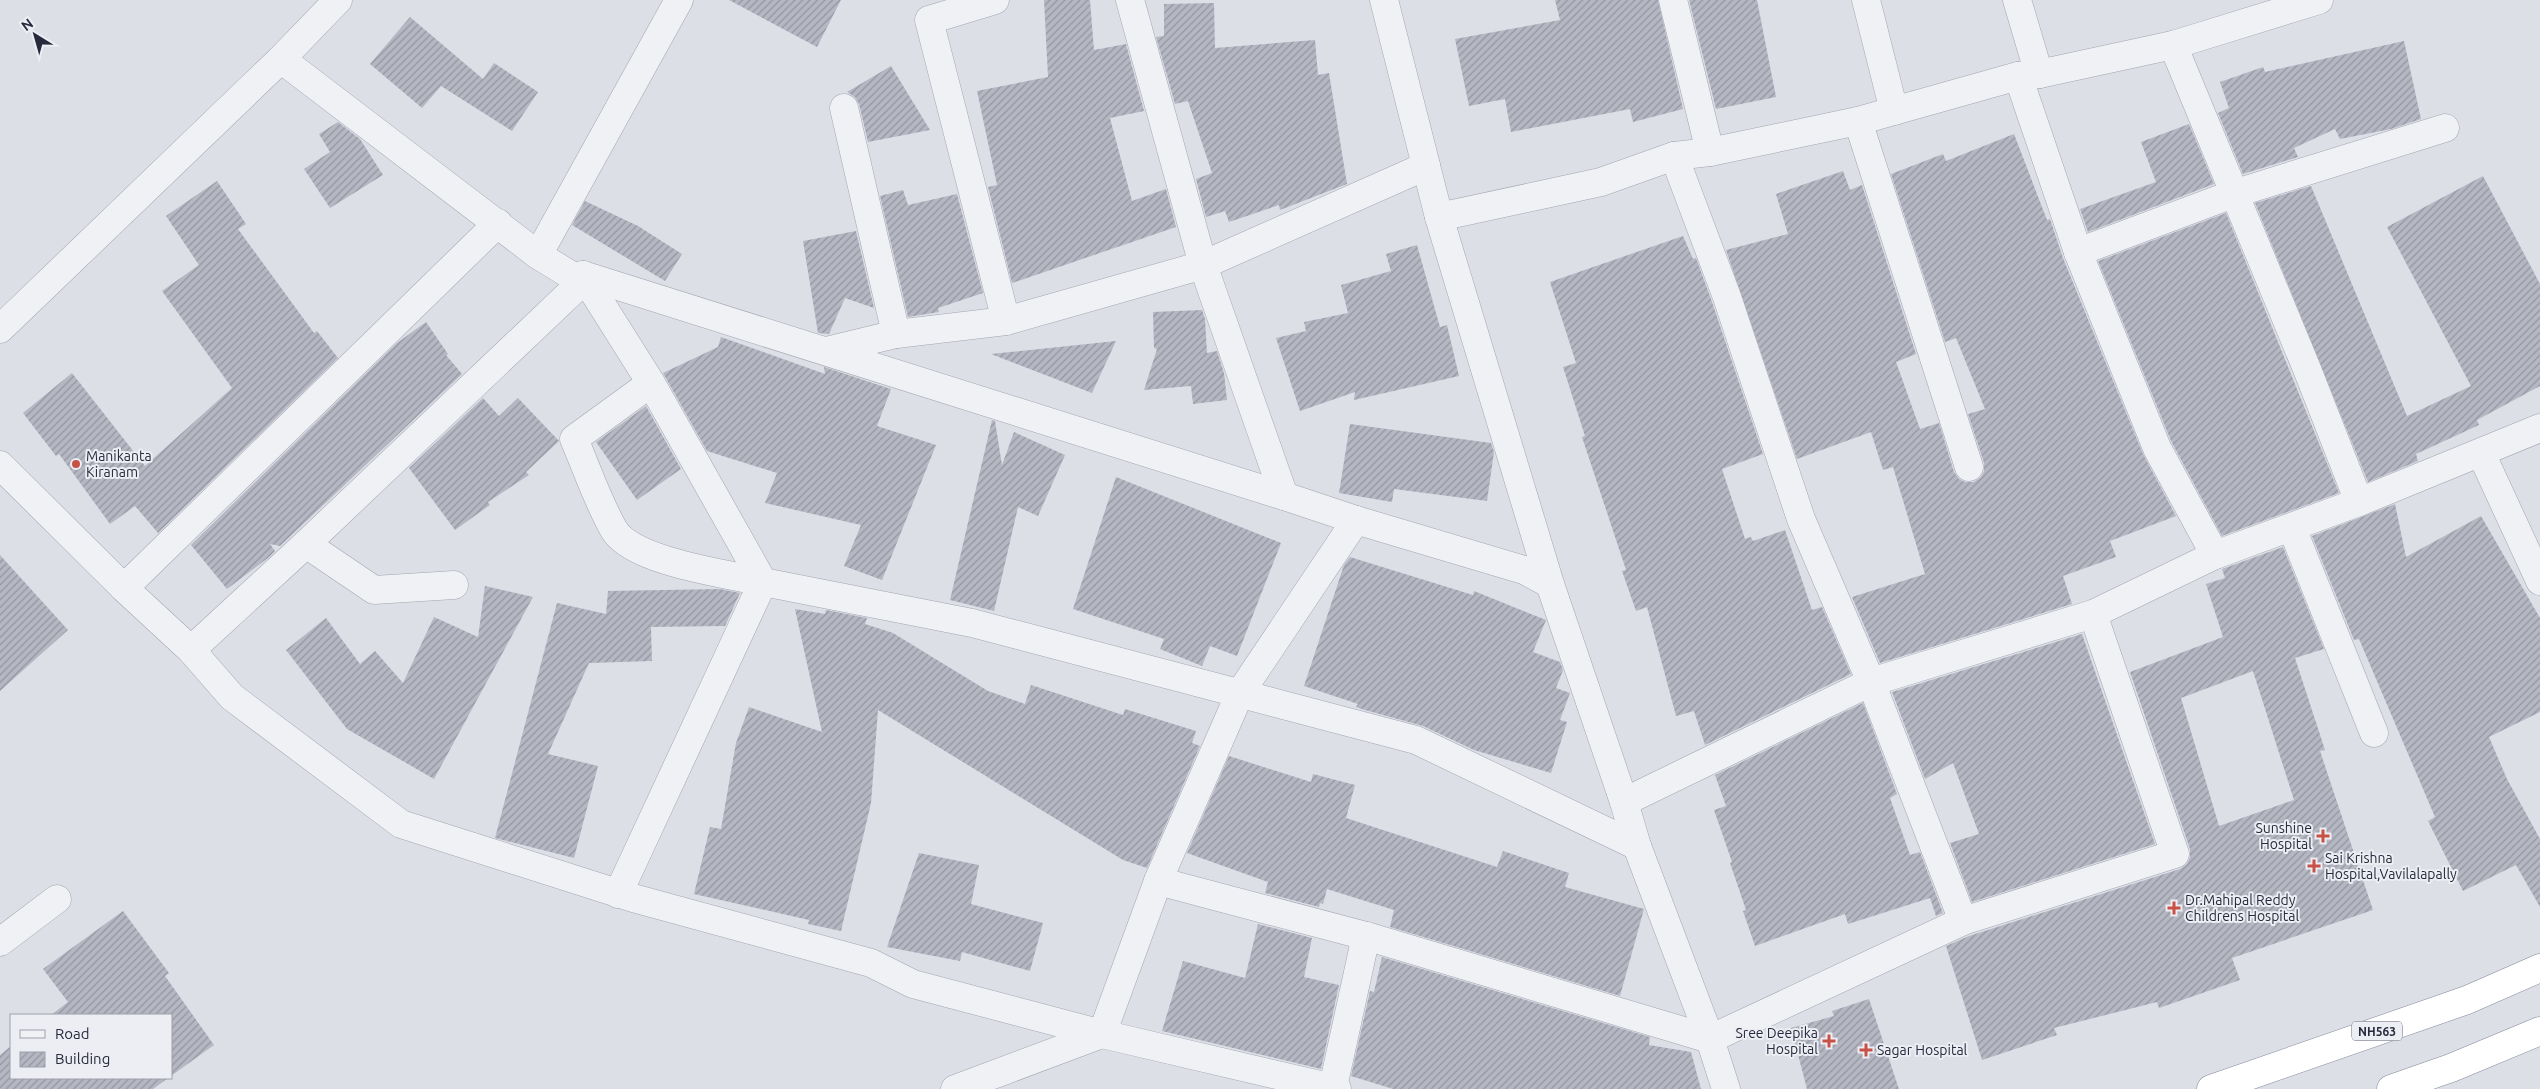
<svg xmlns="http://www.w3.org/2000/svg" width="2540" height="1089" font-family="Ubuntu,sans-serif">
<style>
.building{fill:url(#building-hatch);fill-rule:evenodd}
.lines{fill:none;stroke-linecap:round;stroke-linejoin:round}
.minor-casing{stroke:#a3a5b1;stroke-width:29}
.trunk-casing{stroke:#85899d;stroke-width:29}
.minor{stroke:#f0f1f5;stroke-width:28}
.trunk{stroke:#fff;stroke-width:28}
.poi-dot{fill:#c85146;stroke:#edeef4;stroke-width:2}
.labels{text-anchor:middle;dominant-baseline:central;stroke-width:4;stroke-linejoin:round;paint-order:stroke}
.shield{fill:#edeef4;stroke:#626574;stroke-width:1}
.shield-label{font-size:12px;font-weight:bold;fill:#272a3d}
.poi-label{font-size:14px;fill:#272a3d;stroke:#edeef4;text-anchor:start}
</style>
<defs>
<pattern id="building-hatch" width="6" height="6" patternUnits="userSpaceOnUse" patternTransform="scale(1.25)"><rect width="6" height="6" fill="#b5b7c3"/><path d="M-1 1l2-2M0 6l6-6M5 7l2-2" fill="none" stroke="#9395a0"/></pattern>
</defs>
<rect width="100%" height="100%" fill="#dddfe7"/>
<g class="building">
<path d="M729 0H841L817 47Z"/>
<path d="M1044 0H1090L1094 50 1126 44 1144 111 1110 118 1132 201 1166 189 1176 227 1012 283 988 187 997 185 977 91 1048 77Z"/>
<path d="M1555 0H1658L1683 109 1633 122 1630 109 1511 132 1505 99 1469 106 1455 39 1560 20Z"/>
<path d="M1689 0H1757L1776 97 1716 109Z"/>
<path d="M1214 3 1215 48 1315 40 1318 75 1329 73 1347 184 1280 210 1279 205 1229 222 1225 211 1206 217 1196 179 1212 173 1188 101 1175 104 1156 37 1164 36V4Z"/>
<path d="M410 17 483 79 494 63 538 92 512 131 441 86 422 108 370 64Z"/>
<path d="M2404 41 2421 119 2391 129 2340 139 2335 129 2294 148 2298 157 2243 174 2218 113 2229 108 2220 82 2263 67 2265 72Z"/>
<path d="M891 66 930 130 868 142 859 104 855 97 847 92Z"/>
<path d="M338 122 360 139 383 175 330 208 304 169 330 152 319 134Z"/>
<path d="M2189 124 2214 184 2088 232 2080 209 2156 182 2141 142Z"/>
<path d="M2014 134 2047 220 2050 219 2063 258 2143 454 2176 516 2110 541 2116 557 2063 576 2072 604 1880 663 1852 597 1925 574 1893 467 1883 470 1871 432 1797 459 1726 250 1788 234 1776 194 1843 171 1850 190 1862 185 1916 354 1896 362 1920 429 1939 423 1954 472 1959 479 1965 482H1974L1981 477 1984 471V463L1968 414 1985 409 1956 338 1945 342 1891 174 1943 154 1946 161Z"/>
<path d="M2483 176 2540 284V386L2477 420 2479 425 2416 454 2418 461 2368 482 2255 203 2311 186 2407 416 2471 386 2387 227Z"/>
<path d="M217 181 246 224 238 229 314 333 317 331 338 358 158 533 135 506 110 524 59 454 56 456 23 413 72 373 145 466 232 388 162 291 199 265 166 216Z"/>
<path d="M903 190 908 205 957 194 983 293 938 308 939 312 908 317 880 196Z"/>
<path d="M585 201 638 226 682 254 665 281 572 225Z"/>
<path d="M2226 213 2339 493 2222 536 2171 441 2098 261Z"/>
<path d="M856 231 874 308 845 298 829 334 818 333 803 241Z"/>
<path d="M1683 236 1693 259 1696 258 1712 302 1763 454 1722 469 1745 539 1751 537 1753 541 1785 530 1812 610 1822 607 1851 674 1705 745 1694 711 1676 716 1647 607 1636 611 1622 571 1626 570 1582 437 1585 436 1563 367 1576 363 1550 282Z"/>
<path d="M1417 245 1440 327 1447 325 1459 376 1354 400 1355 392 1300 411 1276 338 1306 331 1304 322 1348 313 1341 285 1391 271 1386 254Z"/>
<path d="M1202 310 1205 319 1207 353 1217 351 1224 373 1227 400 1193 404 1191 386 1144 390 1157 349 1154 348 1153 312Z"/>
<path d="M426 322 448 354 446 355 462 374 280 546 270 544 275 551 268 558 227 589 191 545 397 343Z"/>
<path d="M721 337 825 374 824 367 891 389 877 426 936 445 882 580 844 566 861 525 765 503 777 473 707 451 663 373 718 347Z"/>
<path d="M1116 341 1092 393 991 354Z"/>
<path d="M483 398 499 416 518 398 559 441 526 472 529 475 488 502 490 505 455 530 409 468Z"/>
<path d="M646 406 681 469 637 500 596 442Z"/>
<path d="M992 420 995 421 1002 465 1014 432 1065 455 1038 516 1018 507 994 611 950 600Z"/>
<path d="M1350 424 1491 443 1494 452 1487 501 1394 489 1392 502 1339 493Z"/>
<path d="M1116 477 1281 543 1237 656 1210 646 1202 666 1160 649 1164 639 1073 609Z"/>
<path d="M2395 504 2406 557 2481 516 2540 618V712L2489 737 2507 779 2540 839V907L2516 865 2463 891 2428 821 2435 817 2359 639 2354 640 2312 536Z"/>
<path d="M2283 547 2324 649 2295 658 2325 750 2320 751 2373 910 2232 958 2240 980 2159 1008 2157 1002 2054 1028 2057 1035 1982 1060 1946 946 1969 936 2180 869 2187 864 2190 857V849L2130 672 2223 637 2206 584 2225 578 2222 569ZM2253 671 2294 800 2219 826 2181 698Z"/>
<path d="M0 555 68 630 0 691Z"/>
<path d="M1350 557 1473 595 1474 591 1546 620 1533 652 1560 662 1563 670 1556 688 1570 693 1560 720 1567 722 1551 773 1474 750 1423 726 1365 710 1356 707 1358 704 1304 686 1344 565Z"/>
<path d="M485 586 533 597 434 779 347 729 286 650 326 618 360 664 375 651 403 683 434 617 478 637Z"/>
<path d="M720 589 740 593 725 626 651 627 652 661 589 663 548 754 598 766 574 858 495 838 557 603 606 614 608 591Z"/>
<path d="M795 609 825 614 826 610 867 618 865 624 893 633 988 691 1025 704 1031 685 1123 715 1125 709 1196 731 1192 743 1200 746 1147 868 1123 860 878 710 871 803 841 931 808 924 809 920 694 894 710 827 721 829 736 743 749 707 822 732Z"/>
<path d="M2082 634 2155 844 1972 902 1950 843 1979 834 1953 763 1925 779 1892 692Z"/>
<path d="M1863 703 1897 794 1890 798 1910 855 1920 852 1943 913 1936 916 1930 898 1848 924 1845 914 1755 946 1743 911 1746 910 1730 863 1732 862 1714 810 1726 806 1715 775Z"/>
<path d="M1229 756 1311 782 1313 774 1355 785 1346 818 1497 867 1503 851 1569 873 1565 887 1644 909 1620 996 1390 927 1394 910 1327 889 1323 904 1320 903 1319 907 1265 893 1268 882 1187 853Z"/>
<path d="M919 853 979 865 971 904 1043 923 1030 971 962 952 960 961 887 947Z"/>
<path d="M123 911 169 973 165 976 214 1045 171 1076V1015H51L68 1002 43 969Z"/>
<path d="M1258 924 1312 938 1304 977 1339 985 1321 1069 1162 1031 1183 961 1245 978Z"/>
<path d="M1382 957 1650 1037 1649 1045 1691 1052 1701 1089H1393L1351 1076 1370 991 1374 992Z"/>
<path d="M1869 999 1899 1089H1807L1791 1028 1834 1016 1832 1011Z"/>
<path d="M11 1046V1078H168L153 1089H0V1055Z"/>
</g>
<g class="lines">
<g class="minor-casing">
<g id="minor">
<path d="M995 0 929 20 1006 321"/>
<path d="M1130 0 1203 265 1284 496 1356 520 1524 570 1550 584"/>
<path d="M1384 0 1439 217 1550 584 1624 802 1637 846 1710 1039 1726 1089"/>
<path d="M1673 0 1710 152"/>
<path d="M1866 0 1894 111"/>
<path d="M2017 0 2039 74"/>
<path d="M2173 45 2307 369 2359 502"/>
<path d="M281 59 538 255 582 282 583 275 1284 496"/>
<path d="M2018 76 2078 252 2157 448 2215 555"/>
<path d="M844 108 896 334"/>
<path d="M1858 121 1969 467"/>
<path d="M1674 156 1727 297 1801 519 1871 682 1963 921"/>
<path d="M1439 217 1601 182 1674 156 1710 152 1858 121 2018 76 2039 74 2173 45 2319 0"/>
<path d="M2078 252 2233 194 2445 128"/>
<path d="M538 255 679 0"/>
<path d="M583 275 651 383 763 582 972 623 1416 740 1637 846"/>
<path d="M0 329 281 59 338 0"/>
<path d="M826 351 896 334 1006 321 1203 265 1426 166"/>
<path d="M2481 453 2540 581"/>
<path d="M0 465 124 588 191 650 232 697 401 824 633 898 871 963 913 984 1102 1034 1337 1089"/>
<path d="M2292 528 2374 733"/>
<path d="M306 544 374 590 454 585"/>
<path d="M124 588 498 223"/>
<path d="M191 650 306 544 582 282"/>
<path d="M1624 802 1871 682 2093 614 2215 555 2359 502 2540 428"/>
<path d="M1158 881 1366 936 1710 1039 1963 921 2175 854 2093 614"/>
<path d="M618 894 763 582C727 574 634 562 614 530 598 502 587 469 574 439L651 383"/>
<path d="M0 942 57 899"/>
<path d="M1333 1087 1366 936"/>
<path d="M955 1089 1102 1034 1158 881 1240 693 1356 520"/>
</g>
</g>
<g class="trunk-casing">
<g id="trunk">
<path d="M2211 1089 2467 1000 2540 968"/>
<path d="M2391 1089 2451 1068 2540 1031"/>
</g>
</g>
<use href="#minor" class="minor"/>
<use href="#trunk" class="trunk"/>
</g>
<g class="poi-dot">
<circle cx="76" cy="464" r="5"/>
<path d="M2320.5 828.5h5v5h5v5h-5v5h-5v-5h-5v-5h5z"/>
<path d="M2311.5 858.5h5v5h5v5h-5v5h-5v-5h-5v-5h5z"/>
<path d="M2171.5 900.5h5v5h5v5h-5v5h-5v-5h-5v-5h5z"/>
<path d="M1826.5 1033.5h5v5h5v5h-5v5h-5v-5h-5v-5h5z"/>
<path d="M1863.5 1042.5h5v5h5v5h-5v5h-5v-5h-5v-5h5z"/>
</g>
<g class="labels">
<rect class="shield" x="2352" y="1021.5" width="50" height="19" rx="4"/>
<g class="shield-label">
<text x="2377" y="1031">NH563</text>
</g>
<g class="poi-label">
<text x="86" y="456">Manikanta<tspan x="86" dy="16">Kiranam</tspan></text>
<text x="2312" y="828" text-anchor="end">Sunshine<tspan x="2312" dy="16">Hospital</tspan></text>
<text x="2325" y="858">Sai Krishna<tspan x="2325" dy="16">Hospital,Vavilalapally</tspan></text>
<text x="2185" y="900">Dr.Mahipal Reddy<tspan x="2185" dy="16">Childrens Hospital</tspan></text>
<text x="1818" y="1033" text-anchor="end">Sree Deepika<tspan x="1818" dy="16">Hospital</tspan></text>
<text x="1877" y="1050">Sagar Hospital</text>
</g>
</g>
<rect x="10" y="1014" width="162" height="65" fill="#edeef4" stroke="#9ea0ab"/>
<rect x="20" y="1030" width="25" height="8" fill="#f0f1f5" stroke="#9ea0ab"/>
<text x="55" y="1039" font-size="15" fill="#272a3d">Road</text>
<rect x="20" y="1052" width="25" height="15" fill="url(#building-hatch)" stroke="#9ea0ab"/>
<text x="55" y="1064" font-size="15" fill="#272a3d">Building</text>
<g transform="translate(35 35) rotate(323)" stroke="#edeef4" stroke-width="4" paint-order="stroke">
<path d="M0-4L9 19L0 12L-9 19Z" fill="#272a3d"/>
<text y="-8" font-size="14" font-weight="bold" text-anchor="middle" fill="#272a3d">N</text>
</g>
</svg>
